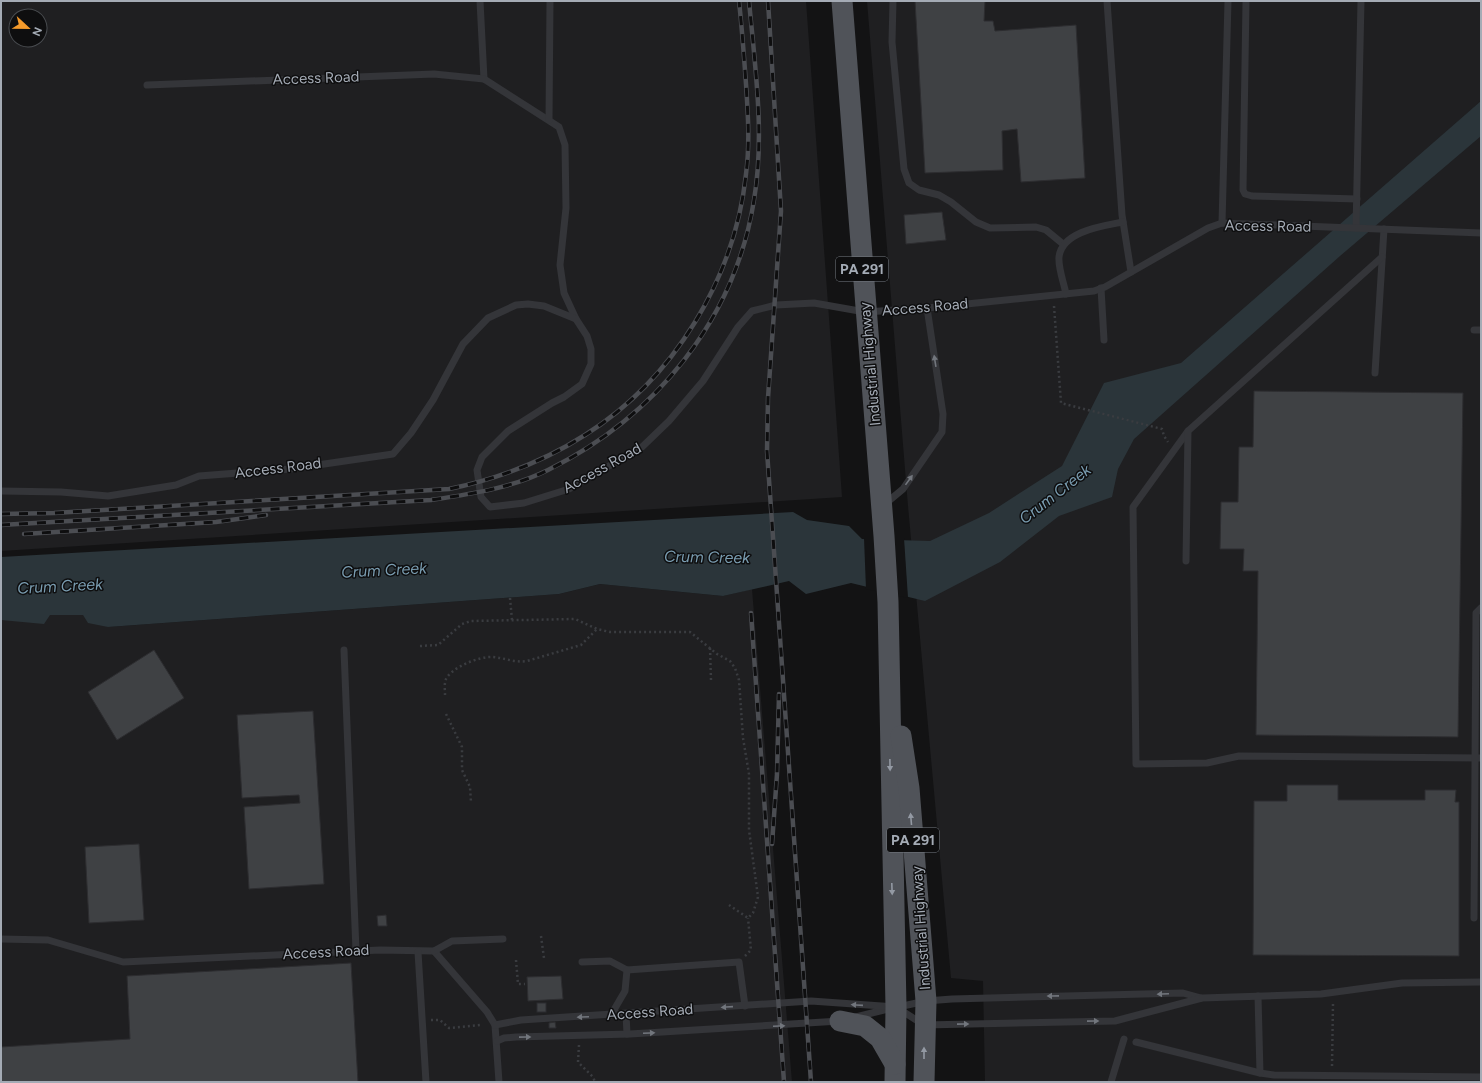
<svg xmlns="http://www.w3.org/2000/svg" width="1482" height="1083" font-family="Figtree,sans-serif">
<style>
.built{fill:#1f1f21;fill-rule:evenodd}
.water{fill:#2b353a}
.pier{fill:#131314}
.building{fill:#3f4144;stroke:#2d2d30}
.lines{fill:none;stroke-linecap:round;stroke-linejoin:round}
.path{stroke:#3a3c40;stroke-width:2.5;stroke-dasharray:2 3;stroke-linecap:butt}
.lane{stroke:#343539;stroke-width:7}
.primary{stroke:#505359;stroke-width:21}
.rail-casing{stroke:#4b4d52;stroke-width:4.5}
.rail{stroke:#0e0e0f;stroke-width:3;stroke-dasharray:9;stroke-linecap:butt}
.oneway{fill:#72767d}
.oneway2{fill:#9399a3}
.labels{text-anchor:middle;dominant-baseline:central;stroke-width:3;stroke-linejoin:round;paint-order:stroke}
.shield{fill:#0e0e0f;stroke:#777c83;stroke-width:1}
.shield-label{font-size:14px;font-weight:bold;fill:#a4abb5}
.street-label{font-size:15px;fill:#a4abb5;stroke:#0e0e0f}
.water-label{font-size:16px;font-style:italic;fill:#7a9db1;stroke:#0e0e0f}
</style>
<rect width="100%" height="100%" fill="#131314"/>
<g class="built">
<path d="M1 1H806L842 497 1 551ZM16 16H40V40H16Z"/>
<path d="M867 1H1481V1082H985L983 981 951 978 908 506Z"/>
<path d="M600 584 723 596 752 589 792 1082H1V620L50 615H83L108 627 559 594Z"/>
</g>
<path class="water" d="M1481 101V136L1340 256 1134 439 1118 469 1112 497 1059 516 1000 562 925 601 851 583 806 594 789 581 723 596 600 584 559 594 108 627 88 623 83 615H50L44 624 1 620V557L793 512 807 520 849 526 862 539 930 541 989 513 1062 466 1104 383 1181 363Z"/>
<path class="pier" d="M864 538H904L908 598 866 589Z"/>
<g class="building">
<path d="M915 1H985L984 21H993L995 31 1076 25 1085 178 1021 182 1017 129 1002 131 1003 170 925 173Z"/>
<path d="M942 212 946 240 906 244 904 215Z"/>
<path d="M1254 391 1463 393 1458 737 1256 735 1258 571H1243L1244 549H1220L1221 502H1238L1239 447H1253Z"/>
<path d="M154 650 184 698 117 740 88 692Z"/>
<path d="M313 711 324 884 249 889 244 807 300 803 299 795 242 798 237 715Z"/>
<path d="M1287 785H1338V800H1425V790H1456L1455 802H1459V956L1253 955 1254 801H1287Z"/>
<path d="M139 844 144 920 89 923 85 847Z"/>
<path d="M386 915 387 926H378L377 916Z"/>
<path d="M351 963 358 1082H1V1047L130 1039 127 976Z"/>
<path d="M561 976 563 999 528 1001 527 977Z"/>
<rect x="537" y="1003" width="9" height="9"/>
<path d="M555 1022 556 1028H549V1023Z"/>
</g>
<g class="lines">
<g class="path">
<path d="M1054 306 1061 403 1162 429 1164 436 1168 442"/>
<path d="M510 598 512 620"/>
<path d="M420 646 438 645 462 624 471 621 575 619 597 629 610 632H690L717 654 730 661 735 668 739 680 743 738 749 774V830L758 897 753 913 748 918 729 905"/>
<path d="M710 648 711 680"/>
<path d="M445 695C445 690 444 684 446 679 452 667 480 656 493 657 505 658 515 663 527 661L581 645 597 629"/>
<path d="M446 714 462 747V770L470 787 471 802"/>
<path d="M541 936 544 958"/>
<path d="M745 956 751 950 748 918"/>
<path d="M516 960 518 984H525"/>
<path d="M431 1020H440L449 1028 481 1025"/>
<path d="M579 1045 578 1062 593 1077 595 1082"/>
<path d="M1332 1066 1333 1003"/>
</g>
<g class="lane">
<path d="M480 1 484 79"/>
<path d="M893 1 892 42 904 169 909 183 919 190 939 195 951 202 976 222 990 228 1036 227 1046 230 1063 244"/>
<path d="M1107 1 1122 215 1131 272"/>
<path d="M1246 1 1243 190 1245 194 1252 196 1357 199"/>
<path d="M147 85 434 74 484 79 559 127 565 145 566 208 560 265 564 293 576 319"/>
<path d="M549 120 550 1"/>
<path d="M1222 223 1228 1"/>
<path d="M1356 228 1361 1"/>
<path d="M1101 288 1104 340"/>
<path d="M1066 294C1064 283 1058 268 1059 257 1062 231 1103 226 1123 222"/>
<path d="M1474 330H1481"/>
<path d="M1375 373 1384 229"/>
<path d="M1188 431 1133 507 1136 764 1207 763 1239 756 1481 758"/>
<path d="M1 491 61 492 108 496 176 485 199 476 290 469 393 454 411 433 433 400 463 344 488 318 516 305 528 304 544 306 576 319 587 336 591 349V364L582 384 564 397 552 403 508 431 482 457 477 470 481 497 490 507 524 503 569 489 642 447 669 421 703 381 738 327 752 311 776 305 814 303 865 312 927 308 1094 291 1105 287 1208 228 1222 223 1481 233"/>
<path d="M885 504 903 489 942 432 943 414 927 308"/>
<path d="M1186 561 1188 431 1382 257"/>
<path d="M344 650 356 951"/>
<path d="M1474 918 1476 613 1481 608"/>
<path d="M1 939 48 940 123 962 380 950 434 951 487 1012 495 1025 499 1082"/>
<path d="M434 951 452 941 503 939"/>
<path d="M418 952 426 1082"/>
<path d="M582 962 610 961 627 970 739 962 745 1006"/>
<path d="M1258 996 1260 1073 1274 1075 1481 1077"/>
<path d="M898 1007 926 1001 952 999 1183 993 1201 998"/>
<path d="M626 1014 627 1034"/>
<path d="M611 1015 625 991 627 970"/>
<path d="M856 1017 888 1009"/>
<path d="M495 1025 521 1020 811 1001 896 1007 924 1025 1115 1021 1202 998 1321 994 1402 983 1481 982"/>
<path d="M497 1041 504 1038 516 1037 630 1034 840 1021"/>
<path d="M1136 1042 1260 1073"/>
<path d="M1111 1082 1124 1039"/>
</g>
<g class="primary">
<path d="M842 1 884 536 888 602 896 1007 895 1082"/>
<path d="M901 736 909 788 926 1001 924 1082"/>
<path d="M840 1021 865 1026 880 1038 895 1064"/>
</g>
<g class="rail-casing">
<g id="rail">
<path d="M768 1 781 211 768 398 767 451 811 1082"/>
<path d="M1 514 54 513 449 489C497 479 543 462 585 435 674 379 735 278 746 174 750 144 748 114 746 84 744 56 742 29 739 1"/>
<path d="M1 525 431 500C471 494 512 488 548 470 655 417 735 320 754 200 765 135 755 66 749 1"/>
<path d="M24 534 216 522 266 515"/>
<path d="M751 613 784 1082"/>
<path d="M772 844 777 774 779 694"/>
</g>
</g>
<use href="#rail" class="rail"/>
</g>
<defs><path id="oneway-solid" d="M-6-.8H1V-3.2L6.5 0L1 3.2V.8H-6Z"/></defs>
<g class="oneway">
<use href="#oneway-solid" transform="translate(935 361) rotate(-99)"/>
<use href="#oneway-solid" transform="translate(909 480) rotate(-54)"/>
<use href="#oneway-solid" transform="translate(1163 994) rotate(178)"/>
<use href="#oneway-solid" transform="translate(1053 996) rotate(179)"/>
<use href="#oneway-solid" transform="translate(857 1005) rotate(-176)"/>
<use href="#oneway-solid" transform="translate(727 1007) rotate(176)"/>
<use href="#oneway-solid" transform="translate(583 1017) rotate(177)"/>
<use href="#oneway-solid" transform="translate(1093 1021) rotate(-1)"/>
<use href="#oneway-solid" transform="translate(963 1024) rotate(-1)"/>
<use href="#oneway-solid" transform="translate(779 1026) rotate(-3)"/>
<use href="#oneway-solid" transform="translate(649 1033) rotate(-3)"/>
<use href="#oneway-solid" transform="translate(525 1037) rotate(-1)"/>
</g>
<g class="oneway2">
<use href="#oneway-solid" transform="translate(890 765) rotate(89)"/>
<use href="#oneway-solid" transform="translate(911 819) rotate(-95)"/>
<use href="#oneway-solid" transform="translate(892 889) rotate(88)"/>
<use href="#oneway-solid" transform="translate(924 1053) rotate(-90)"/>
</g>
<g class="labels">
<g class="shield">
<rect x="836" y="257" width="52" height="24" rx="3"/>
<rect x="887" y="828" width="52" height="24" rx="3"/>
</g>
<g class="shield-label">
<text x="862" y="269">PA 291</text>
<text x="913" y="840">PA 291</text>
</g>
<g class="street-label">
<text transform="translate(316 78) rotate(-2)">Access Road</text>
<text transform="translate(1268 226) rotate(1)">Access Road</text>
<text transform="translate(925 307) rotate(-5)">Access Road</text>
<text transform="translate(870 364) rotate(-95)">Industrial Highway</text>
<text transform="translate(278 468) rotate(-7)">Access Road</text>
<text transform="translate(602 468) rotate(-29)">Access Road</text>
<text transform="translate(921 928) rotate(-94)">Industrial Highway</text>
<text transform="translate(326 952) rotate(-3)">Access Road</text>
<text transform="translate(650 1012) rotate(-4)">Access Road</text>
</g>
<g class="water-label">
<text transform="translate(1055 494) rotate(-38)">Crum Creek</text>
<text transform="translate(707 557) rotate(1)">Crum Creek</text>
<text transform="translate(384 570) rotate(-3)">Crum Creek</text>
<text transform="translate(60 586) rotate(-3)">Crum Creek</text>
</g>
</g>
<rect width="1482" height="1083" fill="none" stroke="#a4abb5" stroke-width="4"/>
<g transform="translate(28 28) rotate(112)"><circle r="19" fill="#0e0e0f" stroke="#4a4d51"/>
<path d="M0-3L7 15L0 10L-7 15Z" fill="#f49a2b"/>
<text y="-6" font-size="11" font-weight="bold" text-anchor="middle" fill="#a4abb5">N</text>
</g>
</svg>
